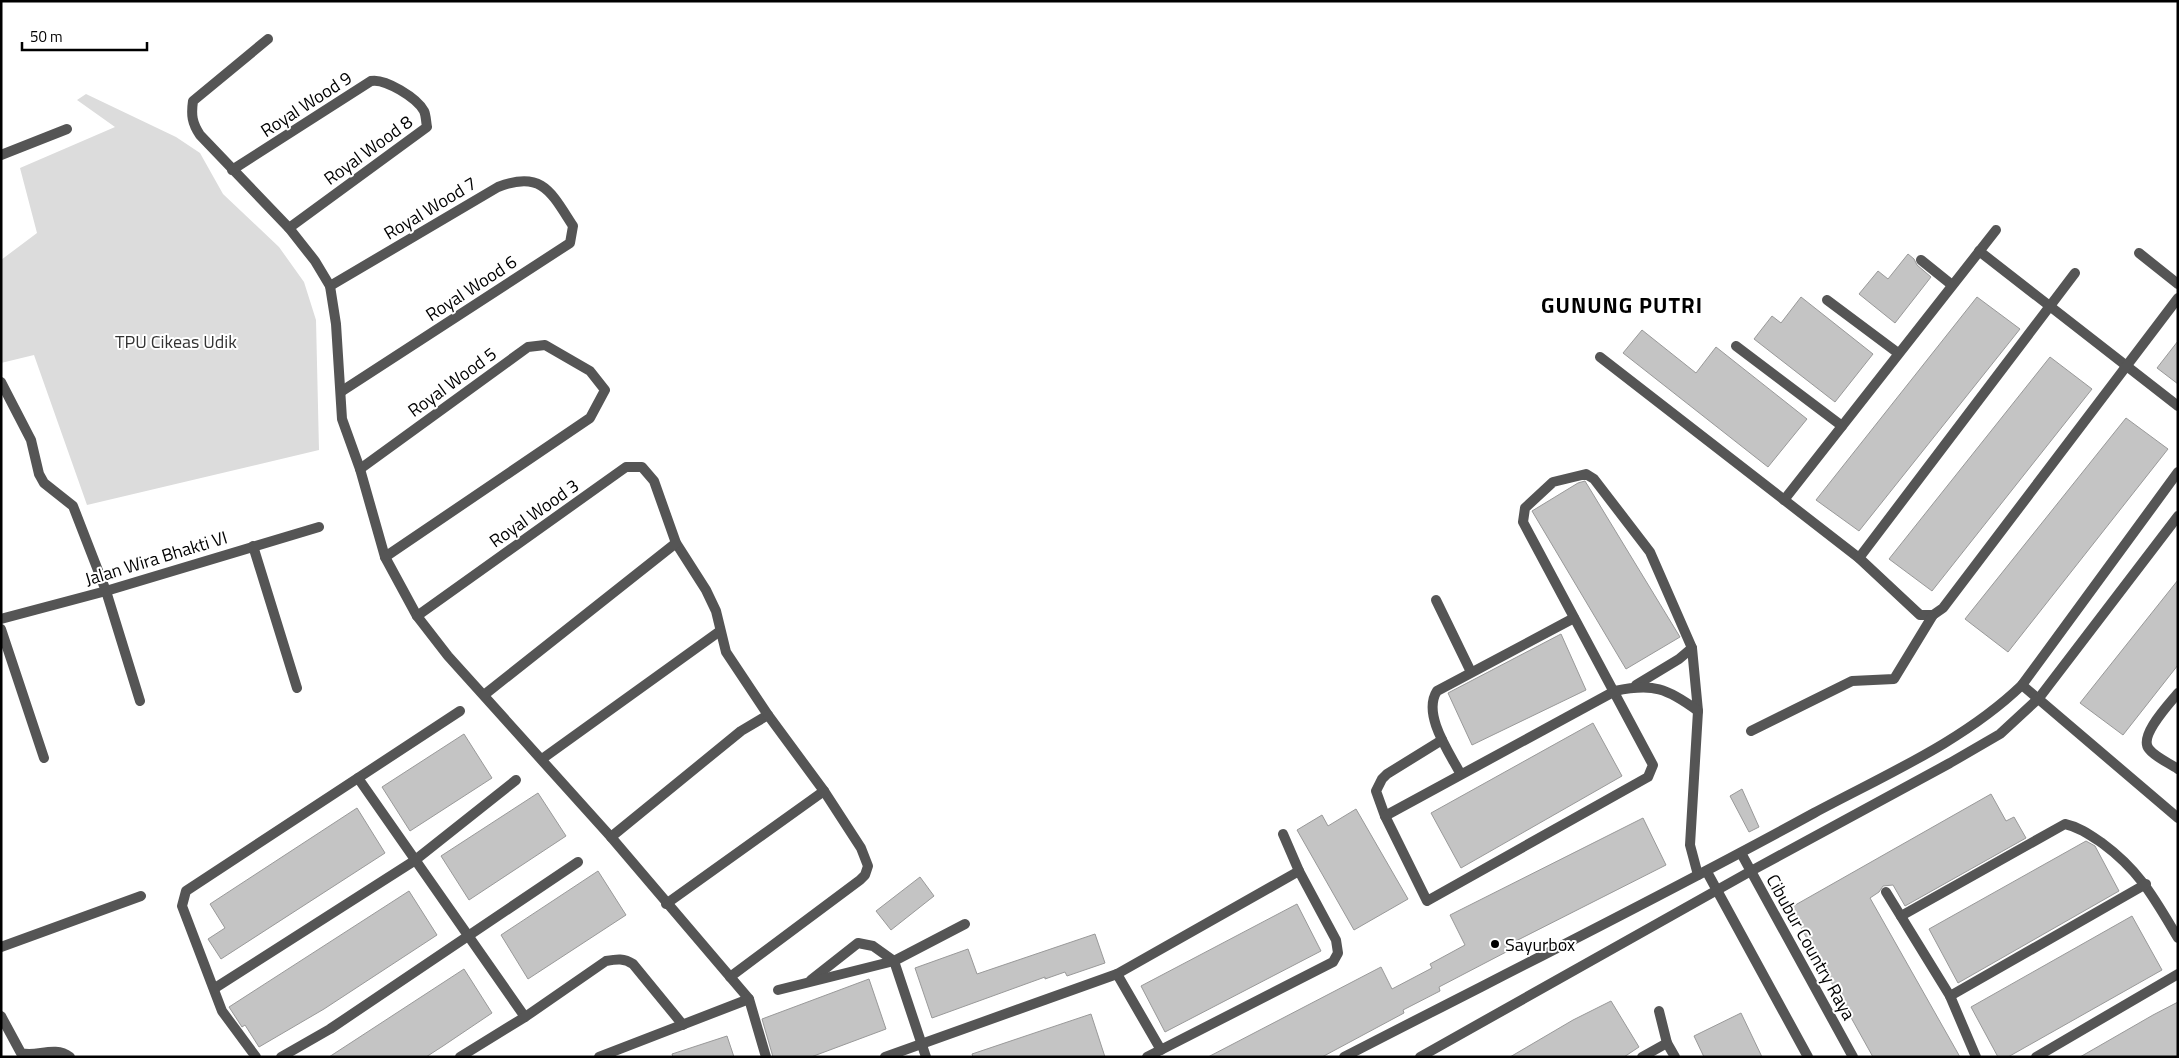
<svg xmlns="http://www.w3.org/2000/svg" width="2179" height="1058" font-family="'Titillium Web',sans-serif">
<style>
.green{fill:#dcdcdc}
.building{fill:#c4c4c4;stroke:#999}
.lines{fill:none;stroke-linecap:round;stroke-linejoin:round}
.street{stroke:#555;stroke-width:10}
.poi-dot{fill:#000;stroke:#fff;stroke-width:2}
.labels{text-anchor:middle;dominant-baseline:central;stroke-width:4;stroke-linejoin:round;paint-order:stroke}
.street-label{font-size:18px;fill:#000;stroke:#fff}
.park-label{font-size:18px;fill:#333;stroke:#fff}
.poi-label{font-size:18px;fill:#000;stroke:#fff;text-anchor:start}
.district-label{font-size:22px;font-weight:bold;letter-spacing:1px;fill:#000;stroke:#fff}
</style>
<rect width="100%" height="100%" fill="#fff"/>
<path class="green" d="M86 94 176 137 200 153 223 194 279 247 304 282 316 320 319 450 87 505 34 355 1 363V260L37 233 20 168 115 127 77 100Z"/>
<g class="building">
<path d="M1908 254 1914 259 1917 265 1931 277 1895 323 1859 294 1878 271 1888 279Z"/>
<path d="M1801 297 1873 354 1835 402 1754 339 1772 316 1781 323Z"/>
<path d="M1977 297 2020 329 1859 531 1816 500Z"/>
<path d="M1642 330 1696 373 1716 347 1807 419 1768 467 1623 353Z"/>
<path d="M2178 341V384L2157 368Z"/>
<path d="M2050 357 2092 389 1932 591 1889 559Z"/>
<path d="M2126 418 2168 449 2008 652 1965 619Z"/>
<path d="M1585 481 1680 637 1626 669 1532 511 1578 483Z"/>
<path d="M2178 580V665L2123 735 2080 703Z"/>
<path d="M1561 634 1586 690 1472 745 1448 693Z"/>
<path d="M1593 723 1622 776 1461 868 1431 813Z"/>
<path d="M464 734 492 778 410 831 382 787Z"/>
<path d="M1742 789 1759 827 1749 832 1730 796Z"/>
<path d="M538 793 566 836 469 900 441 856Z"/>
<path d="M1991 794 2006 821 2014 817 2026 838 1905 906 1893 885 1883 886 1879 892 1870 898 1960 1057H1873L1790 908Z"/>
<path d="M357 808 385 853 221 959 208 939 225 928 210 904Z"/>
<path d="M1356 809 1408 899 1354 930 1297 830 1322 815 1328 826Z"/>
<path d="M1643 818 1666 865 1506 946 1508 951 1439 987 1440 991 1403 1010 1404 1013 1322 1057H1208L1381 967 1392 989 1432 968 1430 964 1465 945 1450 915Z"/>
<path d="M2086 841 2095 846 2119 891 1958 983 1929 929Z"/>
<path d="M598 871 626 915 528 979 501 935Z"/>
<path d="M920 877 934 896 891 930 876 911Z"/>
<path d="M409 891 437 935 324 1009 259 1047 245 1025 242 1027 229 1007Z"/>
<path d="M1297 904 1321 951 1165 1032 1141 986Z"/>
<path d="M2132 916 2162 970 2008 1057H1998L1971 1007Z"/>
<path d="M1095 934 1105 963 1067 976 1065 972 1045 979V977L932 1018 915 968 968 949 977 974Z"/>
<path d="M464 969 492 1013 443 1046 426 1057H329Z"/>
<path d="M869 979 886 1029 811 1057H773L762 1019Z"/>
<path d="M1611 1001 1639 1047 1624 1057H1510L1573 1020Z"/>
<path d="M2178 1002V1057H2080L2153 1015Z"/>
<path d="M1741 1013 1762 1057H1704L1694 1036Z"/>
<path d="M1091 1014 1105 1057H973L972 1054Z"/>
<path d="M727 1036 734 1057H673L672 1054Z"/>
</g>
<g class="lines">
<g class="street">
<path d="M268 39 193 101C191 115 192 123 200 135L289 228 315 261 330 286 336 324 342 419 360 469 385 557 417 616 448 656 611 837 749 999"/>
<path d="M1 155 67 129"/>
<path d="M232 170 371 81C385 78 417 98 424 111 426 115 426 122 427 127L289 228"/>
<path d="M1979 251 2178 406"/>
<path d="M2139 253 2178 284"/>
<path d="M1921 260 1952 285"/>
<path d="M330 286 498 187C542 170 551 192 573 226L570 243 342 391"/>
<path d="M1827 300 1898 353"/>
<path d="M1736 346 1842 426"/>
<path d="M1600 357 1859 558 1920 615H1933L1943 608 2178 298"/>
<path d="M1 382 31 440 39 474 44 483 73 506 106 591 140 701"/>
<path d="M360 469 528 347 545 345 590 371 605 390 590 418 385 557"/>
<path d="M1784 500 1996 230"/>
<path d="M253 546 297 688"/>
<path d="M1859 558 2075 273"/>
<path d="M1436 600 1471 672"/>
<path d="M417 616 626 467H642L654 481 676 543 706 590 716 611 726 652 768 715 741 731 611 837"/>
<path d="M1 619 106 591 319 527"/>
<path d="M1 629 44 758"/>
<path d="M1636 685 1679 659 1692 648"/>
<path d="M2022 685 2178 818"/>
<path d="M2178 693C2170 703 2138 736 2149 749 2155 757 2169 763 2178 769"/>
<path d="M484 695 676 543"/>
<path d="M1751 731 1852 681 1894 679 1933 615"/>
<path d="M1442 740 1387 774 1382 779 1376 791 1385 816 1427 901 1648 777 1653 765 1523 522 1525 508 1553 482 1586 474 1594 479 1650 552 1692 648 1698 711 1690 845 1698 875"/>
<path d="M542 759 720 631"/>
<path d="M1460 773C1449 752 1422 714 1437 691L1574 618"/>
<path d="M358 778 525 1017"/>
<path d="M1385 816 1615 691C1653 683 1667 688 1698 711"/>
<path d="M1741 853 1853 1057"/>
<path d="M1707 872 1808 1057"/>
<path d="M1886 892 1950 996 1976 1057"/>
<path d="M666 904 824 791"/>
<path d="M1901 916 2065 824C2079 827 2090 835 2102 843 2140 871 2154 898 2178 938"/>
<path d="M1 947 141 896"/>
<path d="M1117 974 1161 1050"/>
<path d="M730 977 860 880 865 875 868 866 861 848 824 791 768 715"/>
<path d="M811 980 858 943 873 946 894 961"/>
<path d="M215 988 414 861 516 780"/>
<path d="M778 990 894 961"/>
<path d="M1950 996 2146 884"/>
<path d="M1659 1011 1667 1043 1675 1057"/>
<path d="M1 1016 21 1053C36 1058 54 1045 70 1057"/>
<path d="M256 1057 222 1011 182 906 186 891 460 711"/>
<path d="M281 1057 330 1029 578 862"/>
<path d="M460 1057 525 1017 606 961C617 959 624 958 633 964L683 1025"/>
<path d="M599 1057 749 999 766 1057"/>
<path d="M885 1057 1117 974 1299 871"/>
<path d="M926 1057 894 961 965 924"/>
<path d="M1147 1057 1333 962 1338 953 1336 940 1299 871 1283 834"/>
<path d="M1344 1057C1501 976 1659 898 1814 813 1885 775 1964 741 2022 685L2178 472"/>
<path d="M1420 1057 1751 871 1950 763 2000 734 2039 698 2178 516"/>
<path d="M1642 1057 1667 1043"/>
<path d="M2036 1057 2178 974"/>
</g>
</g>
<circle class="poi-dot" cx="1495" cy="944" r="5"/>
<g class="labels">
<g class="street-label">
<text transform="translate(306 104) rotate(-33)">Royal Wood 9</text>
<text transform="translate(368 150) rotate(-36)">Royal Wood 8</text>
<text transform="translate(430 208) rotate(-31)">Royal Wood 7</text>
<text transform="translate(471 288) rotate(-33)">Royal Wood 6</text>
<text transform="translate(452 382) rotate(-36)">Royal Wood 5</text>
<text transform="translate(534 513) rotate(-35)">Royal Wood 3</text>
<text transform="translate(156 558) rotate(-17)">Jalan Wira Bhakti VI</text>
<text transform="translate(1811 947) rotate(61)">Cibubur Country Raya</text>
</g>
<g class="park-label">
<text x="176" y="341">TPU Cikeas Udik</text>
</g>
<g class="poi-label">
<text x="1505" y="944">Sayurbox</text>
</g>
<g class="district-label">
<text x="1622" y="305">GUNUNG PUTRI</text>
</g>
</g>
<rect width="2179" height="1058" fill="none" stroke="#000000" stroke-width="5"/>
<path d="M22 42v8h125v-8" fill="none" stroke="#000000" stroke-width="2.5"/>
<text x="30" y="42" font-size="15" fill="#000000" stroke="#ffffff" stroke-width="4" paint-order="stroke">50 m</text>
</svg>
